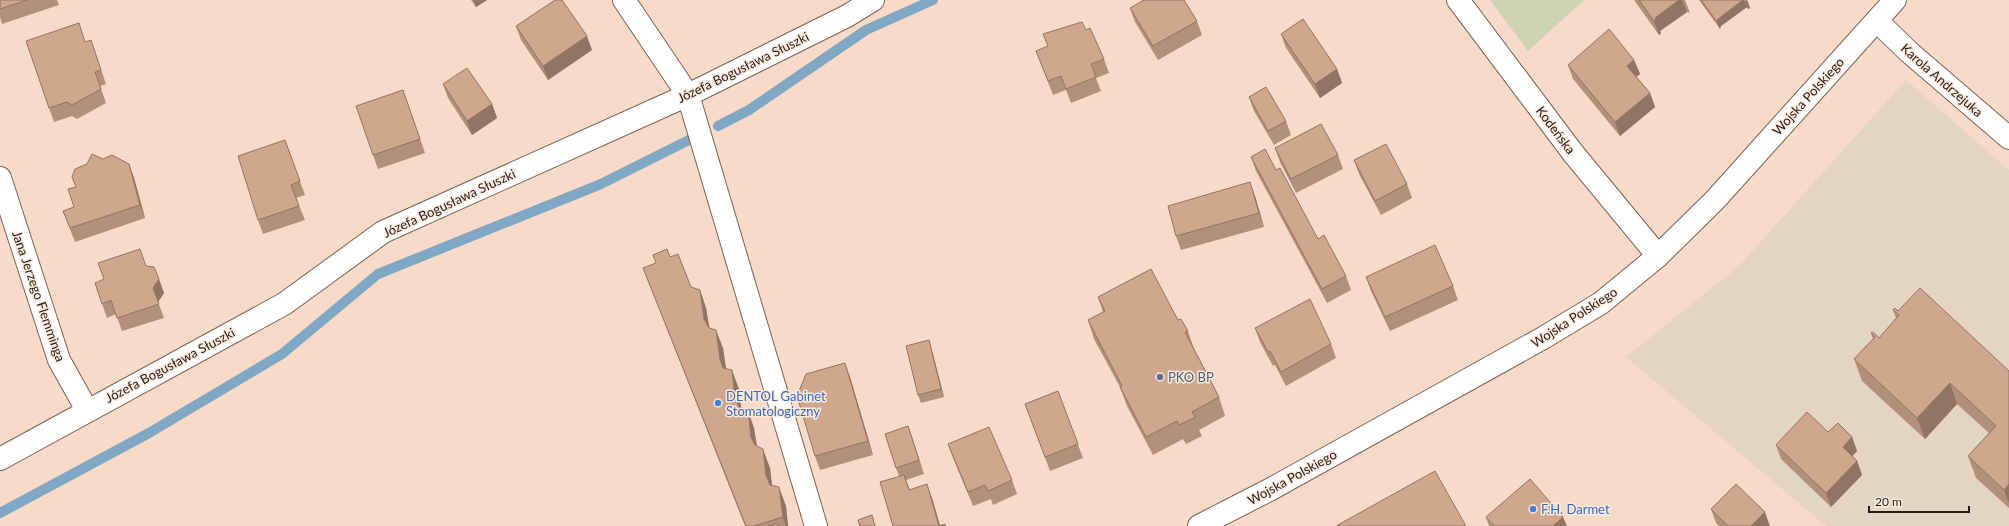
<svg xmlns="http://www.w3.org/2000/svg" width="2009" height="526" font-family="Lato,sans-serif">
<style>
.education{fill:#e3d5c2}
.green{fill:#ced3b3}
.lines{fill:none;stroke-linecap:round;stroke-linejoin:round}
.stream{stroke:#80a7c3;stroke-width:10}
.minor-casing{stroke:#7b6252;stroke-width:24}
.tertiary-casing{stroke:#7b6252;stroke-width:24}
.secondary-casing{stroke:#7b6252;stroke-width:24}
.minor{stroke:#fff;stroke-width:22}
.tertiary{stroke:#fff;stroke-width:22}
.secondary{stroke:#fff;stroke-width:22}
.wall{fill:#b29079}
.shaded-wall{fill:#917563}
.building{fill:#cfa78d;stroke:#917563}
.service-dot{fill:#5c6f8a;stroke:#fceadf;stroke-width:1.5}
.shop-dot{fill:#3f7fe0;stroke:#fceadf;stroke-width:1.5}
.labels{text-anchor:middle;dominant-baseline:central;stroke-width:3;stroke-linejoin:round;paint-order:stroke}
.street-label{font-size:13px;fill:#251b14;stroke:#fceadf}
.service-label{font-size:13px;fill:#4e5e75;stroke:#fceadf;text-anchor:start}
.shop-label{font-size:13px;fill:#366cbe;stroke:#fceadf;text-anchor:start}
</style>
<rect width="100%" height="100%" fill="#f7dbc8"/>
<path class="education" d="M1906 80 2009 170V526H1826L1626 357 1739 266Z"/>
<path class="green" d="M1490 0H1584L1528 51Z"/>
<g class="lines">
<g class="stream">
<path d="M718 126 749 110 866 30 933 0"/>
<path d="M0 513 149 433 282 354 378 274 601 184 689 140"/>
</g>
<g class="minor-casing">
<g id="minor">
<path d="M624 0 688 95 816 526"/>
<path d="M1877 21 1909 52 2009 138"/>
<path d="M0 178 59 360 87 410"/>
<path d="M0 459 284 304 383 232 688 95 847 16 873 0"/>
</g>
</g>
<g class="tertiary-casing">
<path id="tertiary" d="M1199 526 1273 488 1543 338 1601 303 1658 256"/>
</g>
<g class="secondary-casing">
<path id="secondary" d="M1458 0 1573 153 1658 256 1715 200 1895 0"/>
</g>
<use href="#minor" class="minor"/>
<use href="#tertiary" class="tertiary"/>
<use href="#secondary" class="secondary"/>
</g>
<g class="wall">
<path d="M0 0H57L59 5 2 24 0 17Z"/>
<path d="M471 0H487L476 7Z"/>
<path d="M1634 0H1685L1690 13 1687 12 1660 31 1661 33 1659 35Z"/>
<path d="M1699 0H1747L1750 8 1748 9 1747 7 1721 26 1720 29Z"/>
<path d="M1130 8 1197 21 1202 35 1158 60 1135 22Z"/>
<path d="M516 26 592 50 548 80 521 40Z"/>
<path d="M1043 34 1104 59 1109 73 1096 78 1101 91 1071 103 1066 90 1053 95 1036 51 1048 46Z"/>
<path d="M1281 34 1337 69 1342 83 1320 98 1286 48Z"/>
<path d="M91 40 106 84 100 86 106 103 77 119 72 116 54 122 49 108Z"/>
<path d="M1634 60 1640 74 1636 77 1650 93 1655 107 1620 136 1573 79 1568 65Z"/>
<path d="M443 84 492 104 497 118 472 135 448 98Z"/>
<path d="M403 90 425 153 378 169 373 155Z"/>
<path d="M1249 97 1286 121 1291 135 1274 145 1254 111Z"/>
<path d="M285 140 305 195 296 198 305 220 263 234 258 220Z"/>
<path d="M1275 148 1338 155 1343 169 1296 193 1280 162Z"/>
<path d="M1251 157 1276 170 1318 239 1346 276 1351 290 1327 303 1256 171Z"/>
<path d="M103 159 129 164 134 178 145 218 75 242 63 211 74 207 76 187Z"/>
<path d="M1354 160 1407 184 1412 198 1381 215 1359 174Z"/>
<path d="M1255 196 1264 227 1181 250 1176 236Z"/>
<path d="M670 257 691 287 700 290 706 308 709 328 723 348 726 368 739 389 741 408 754 428 757 446 770 468 772 486 786 506 788 526H745L650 286 643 268Z"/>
<path d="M146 266 164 293 158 302 164 318 122 331 116 314 107 318 95 283Z"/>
<path d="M1366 277 1453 286 1458 300 1390 331 1371 291Z"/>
<path d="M1098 297 1178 320 1188 331 1194 349V350L1219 397 1225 416 1199 430 1202 436 1186 444 1183 439 1153 455 1127 406 1120 387 1094 339 1088 320 1103 312Z"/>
<path d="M1893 310 1898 311 2009 371V508L1976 478 1968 456 1989 433 1957 404 1925 439 1862 381 1854 359 1873 339 1871 333 1879 338 1896 318Z"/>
<path d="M1255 328 1331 344 1336 358 1286 386 1275 365 1273 366 1260 342Z"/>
<path d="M929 340 931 347 944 397 921 403 918 395Z"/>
<path d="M850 377 873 455 820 470 815 456Z"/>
<path d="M1058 391 1083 458 1050 471 1025 404Z"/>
<path d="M908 426 924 474 906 480 910 490 932 498 940 525 946 526H893L899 476 896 468Z"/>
<path d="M1828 432 1852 437 1857 451 1852 456 1857 461 1862 475 1831 507 1781 459 1776 445Z"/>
<path d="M948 444 1012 480 1017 494 993 505 991 499 973 506 953 458Z"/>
<path d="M1711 509 1770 526H1719L1716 523Z"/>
<path d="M1486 517 1567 526H1489Z"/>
</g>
<g class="shaded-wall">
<path d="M473 0H487L476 7Z"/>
<path d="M1679 0H1682L1687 12 1660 31 1661 33 1659 35 1654 21 1655 18Z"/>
<path d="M1743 0H1744L1747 7 1721 26 1720 29 1717 22 1718 19Z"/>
<path d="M1747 0 1750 8 1748 9 1745 2Z"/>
<path d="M587 36 592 50 548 80 543 66Z"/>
<path d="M1634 60 1640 74 1632 80 1627 66Z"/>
<path d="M1337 69 1342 83 1320 98 1315 84Z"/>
<path d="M1650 93 1655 107 1620 136 1615 122Z"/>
<path d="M492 104 497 118 472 135 467 121Z"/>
<path d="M129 164 134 178 145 218 140 205Z"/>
<path d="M1250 182 1255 196 1264 227 1259 213Z"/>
<path d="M159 279 164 293 158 302 153 288Z"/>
<path d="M700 290 706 308 711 337 704 319Z"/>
<path d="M716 330 723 348 727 377 720 359Z"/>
<path d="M929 340 931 347 944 397 941 389Z"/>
<path d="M845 363 850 377 873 455 868 441Z"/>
<path d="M732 370 739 389 742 417 735 398Z"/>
<path d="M1950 383 1957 404 1925 439 1917 418Z"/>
<path d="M748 410 754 428 758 455 751 437Z"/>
<path d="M908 426 913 440 924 474 919 460Z"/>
<path d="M1852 437 1857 451 1848 461 1843 447Z"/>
<path d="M763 449 770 468 773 494 766 475Z"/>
<path d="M1857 461 1862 475 1831 507 1826 493Z"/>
<path d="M927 484 932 498 940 526H939Z"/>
<path d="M2009 484V503L2004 490Z"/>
<path d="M779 487 786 506 788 526H786L783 517Z"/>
<path d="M1765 512 1770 526H1751Z"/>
<path d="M1563 517 1567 526H1553Z"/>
</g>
<g class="building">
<path d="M0 0H27L0 9Z"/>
<path d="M555 0H562L587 36 543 66 516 26Z"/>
<path d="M1144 0H1184L1197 21 1153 46 1130 8Z"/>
<path d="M1639 0H1679L1655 18 1656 19 1654 21Z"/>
<path d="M1701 0H1743L1718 19 1717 22Z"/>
<path d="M1303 19 1337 69 1315 84 1281 34Z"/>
<path d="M1082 22 1086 30 1090 28 1104 59 1091 64 1096 77 1066 89 1061 76 1048 81 1036 51 1048 46 1043 34Z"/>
<path d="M79 23 85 42 91 40 101 70 95 72 101 89 72 105 67 102 49 108 26 41Z"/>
<path d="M1609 29 1634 60 1627 66 1650 93 1615 122 1568 65Z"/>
<path d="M467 68 492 104 467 121 443 84Z"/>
<path d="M1266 87 1286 121 1268 131 1249 97Z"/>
<path d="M403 90 420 139 373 155 356 106Z"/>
<path d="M1321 124 1338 155 1291 179 1275 148Z"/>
<path d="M285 140 300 181 291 185 299 206 258 220 238 156Z"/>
<path d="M1386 144 1407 184 1375 201 1354 160Z"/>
<path d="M1265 149 1276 170 1280 168 1318 239 1324 235 1346 276 1322 289 1251 157Z"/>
<path d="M92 154 103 159 112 155 129 164 140 205 70 228 63 211 74 207 68 189 76 187 72 177 75 169 87 164Z"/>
<path d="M1250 182 1259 213 1176 236 1168 206Z"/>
<path d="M1435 245 1453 286 1385 317 1366 277Z"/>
<path d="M140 249 146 266 154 267 159 279 153 288 159 304 117 318 111 300 102 304 95 283 104 279 98 263Z"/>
<path d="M667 249 670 257 678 254 691 287 700 290 704 319 709 328 716 330 720 359 723 368 732 370 735 398 739 407 748 410 751 437 755 445 763 449 766 475 770 485 779 487 783 517 754 526H746L643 268 656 263 653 255Z"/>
<path d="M1151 269 1178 320 1181 319 1188 331 1185 332 1219 397 1192 412 1195 417 1179 425 1177 421 1146 437 1120 387 1122 386 1088 320 1105 311 1098 297Z"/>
<path d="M1920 288 2009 371V484L2004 490 1968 456 1996 426 1950 383 1917 418 1854 359 1875 337 1871 333 1873 332 1879 338 1899 315 1893 310 1895 308 1898 311Z"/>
<path d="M1310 299 1331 344 1281 372 1270 351 1268 352 1255 328Z"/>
<path d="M929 340 941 389 918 395 906 346Z"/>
<path d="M845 363 868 441 815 456 797 396 806 374Z"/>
<path d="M1058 391 1078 444 1045 457 1025 404Z"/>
<path d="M1807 412 1828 432 1838 423 1852 437 1843 447 1857 461 1826 493 1776 445Z"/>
<path d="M908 426 919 460 896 468 885 434Z"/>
<path d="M989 427 1012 480 988 491 985 485 968 492 948 444Z"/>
<path d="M1435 471 1466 526H1336Z"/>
<path d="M904 475 909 490 927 484 939 526 945 524 946 526H893L880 482Z"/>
<path d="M1530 479 1563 517 1553 526H1494L1486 517Z"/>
<path d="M1736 484 1765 512 1751 526H1728L1711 509Z"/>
<path d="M872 515 875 526H860L858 520Z"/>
<path d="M777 523 779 526H769Z"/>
</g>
<circle class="service-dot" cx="1160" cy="377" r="4"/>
<g class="shop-dot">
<circle cx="718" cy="403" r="4"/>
<circle cx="1533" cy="509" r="4"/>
</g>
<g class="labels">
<g class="street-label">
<text transform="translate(743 67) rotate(-26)">Józefa Bogusława Słuszki</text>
<text transform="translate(1942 80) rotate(41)">Karola Andrzejuka</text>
<text transform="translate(1808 96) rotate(-48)">Wojska Polskiego</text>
<text transform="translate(1556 130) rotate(53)">Kodeńska</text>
<text transform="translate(449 203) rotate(-25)">Józefa Bogusława Słuszki</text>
<text transform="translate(39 296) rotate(71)">Jana Jerzego Flemminga</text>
<text transform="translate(1574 317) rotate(-33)">Wojska Polskiego</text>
<text transform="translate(170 365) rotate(-28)">Józefa Bogusława Słuszki</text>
<text transform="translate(1292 477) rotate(-29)">Wojska Polskiego</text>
</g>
<g class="service-label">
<text x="1168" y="377">PKO BP</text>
</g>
<g class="shop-label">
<text x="726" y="396">DENTOL Gabinet<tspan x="726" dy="15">Stomatologiczny</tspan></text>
<text x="1541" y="509">F.H. Darmet</text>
</g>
</g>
<path d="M1869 506v6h100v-6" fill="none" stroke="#251b14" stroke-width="2"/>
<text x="1875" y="506" font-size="12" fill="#251b14" stroke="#fceadf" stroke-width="3" paint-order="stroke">20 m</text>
</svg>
